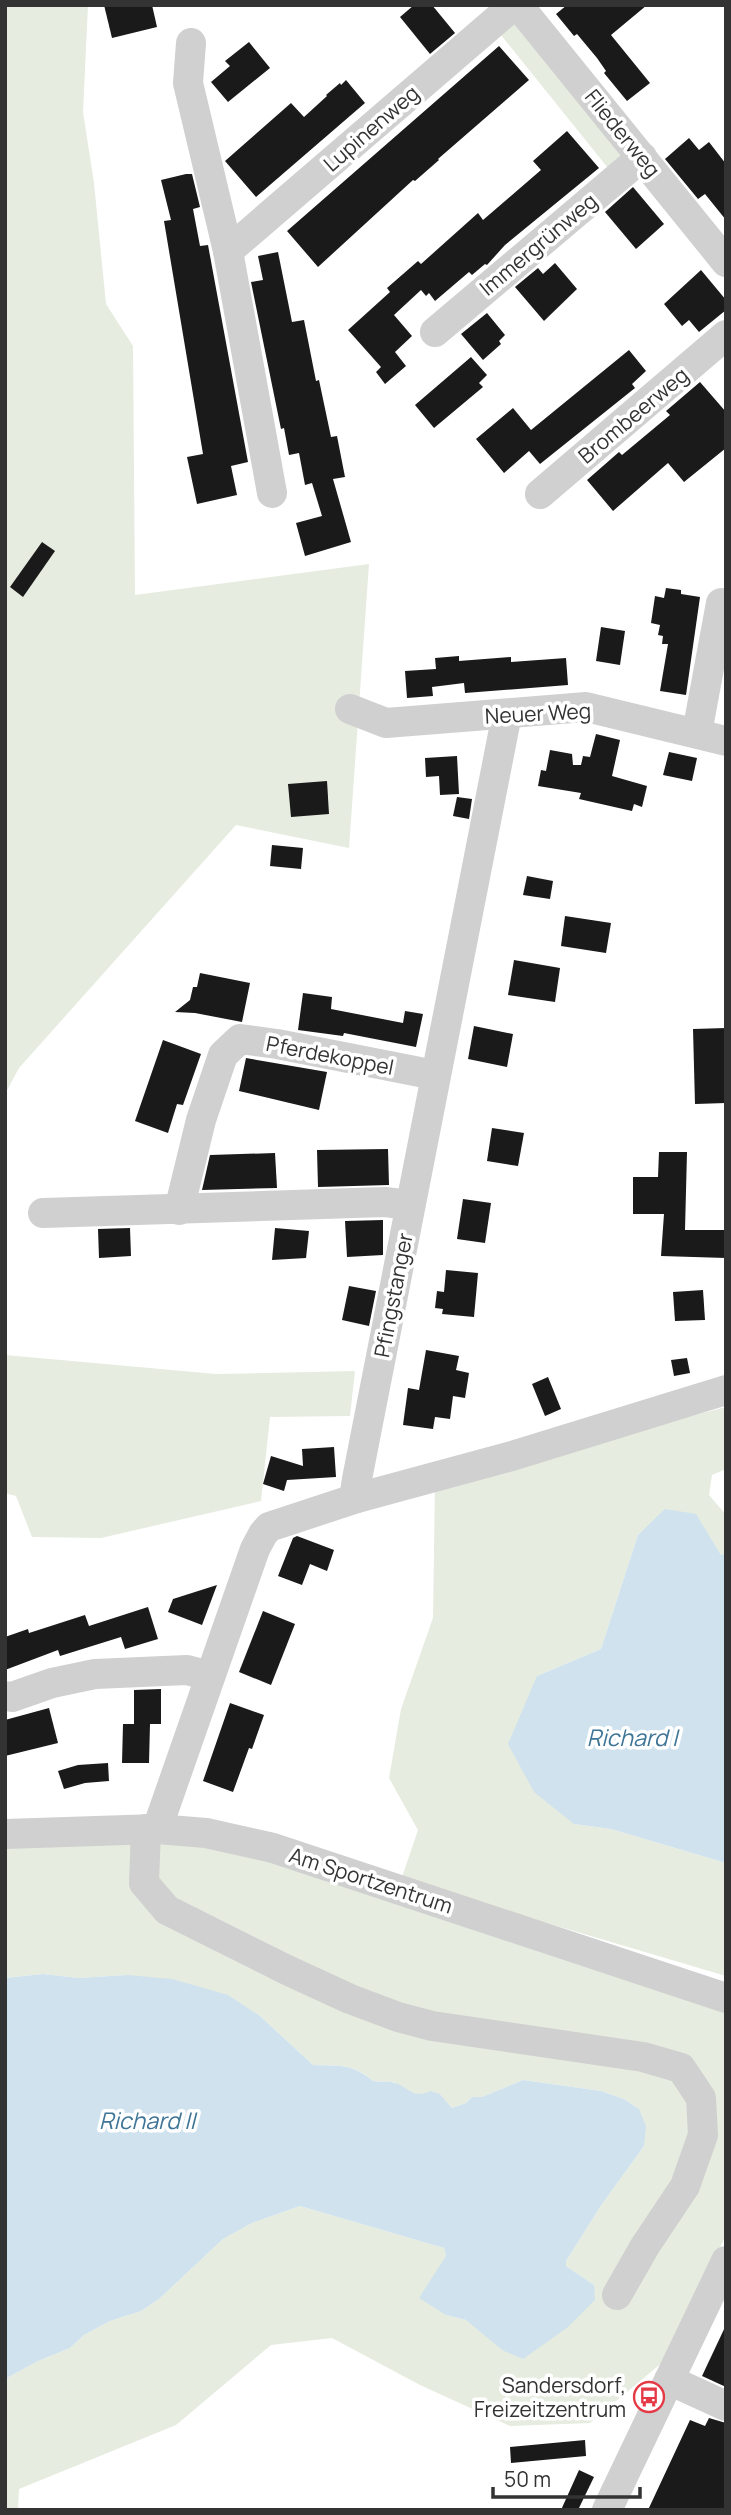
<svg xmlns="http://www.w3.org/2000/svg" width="731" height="2515" font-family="Manrope,sans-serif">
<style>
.green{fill:#e6ecdf}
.water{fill:#cfe2ee}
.building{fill:#1a1a1a}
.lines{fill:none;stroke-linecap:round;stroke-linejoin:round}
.minor{stroke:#d0d0d0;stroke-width:30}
.labels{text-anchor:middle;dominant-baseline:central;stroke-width:7;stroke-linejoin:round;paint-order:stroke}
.street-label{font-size:21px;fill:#333;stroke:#fff}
.poi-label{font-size:21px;fill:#333;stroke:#fff;text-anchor:end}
.water-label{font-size:23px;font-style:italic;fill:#3f7597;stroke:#fff}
</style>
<rect width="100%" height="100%" fill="#fff"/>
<g class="green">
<path d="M5 5H88L83 112 94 183 106 304 133 346 135 595 369 564 349 848 236 825 19 1068 5 1094Z"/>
<path d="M514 5 642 157 616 178 492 24Z"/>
<path d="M5 1355 216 1374 355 1371 350 1416 270 1417 261 1501 101 1538 32 1537 16 1496 5 1493Z"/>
<path d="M726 1407V1469L712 1475 709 1495 726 1515V1553L721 1555 696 1515 665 1510 638 1535 601 1649 537 1676 574 1824 611 1829 726 1863V1976L401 1880 418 1830 389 1778 401 1709 433 1618 435 1483Z"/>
<path d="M106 1840 199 1845 271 1860 726 2007V2235L664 2361 590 2423 510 2426 420 2385 332 2338 271 2345 176 2425 19 2489 18 2510H5V2379L38 2361 70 2348 84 2335 110 2321 141 2311 159 2299 223 2239 252 2223 300 2206 444 2248 446 2256V2315L466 2320 594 2285 566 2266V2261L602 2204 644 2146 639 2109 624 2099 601 2091 523 2080 482 2097H472L466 2103 452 2108 440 2094 421 2095 410 2092 394 2082 373 2081C353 2063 339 2066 313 2065L260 2016 127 1975 79 1978 43 1974 5 1978V1844Z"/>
</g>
<g class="water">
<path d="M665 1509 696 1514 721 1555 726 1553V1863L611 1829 574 1824 534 1792 508 1744 537 1676 601 1649 638 1535Z"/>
<path d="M43 1974 79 1978 127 1975 172 1979 228 1995 260 2016 313 2065C339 2066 352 2063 373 2081 379 2082 386 2081 392 2082 410 2086 410 2100 431 2091L440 2094 452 2108 466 2103 472 2097H482L523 2080 601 2091 624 2099 639 2109 646 2126 644 2146 602 2204 566 2261V2266L594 2285 595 2300 568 2327 523 2359 502 2350 466 2320 446 2315 419 2298 446 2256 444 2248 300 2206 252 2223 223 2239 159 2299 141 2311 110 2321 84 2335 70 2348 38 2361 5 2379V1978Z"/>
</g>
<g class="building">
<path d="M104 5H152L157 27 112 38Z"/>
<path d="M414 5H432L455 33 430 54 400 17Z"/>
<path d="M567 5H647L611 35 650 83 627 101 604 73 606 71 597 58 577 34 574 36 556 14Z"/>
<path d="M249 42 270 68 228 102 211 82 230 66 225 61Z"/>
<path d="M499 46 529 80 438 159 439 160 415 181 413 180 318 267 287 231Z"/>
<path d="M346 80 365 103 256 197 225 161 291 103 304 117 327 96 326 95 340 83 341 85Z"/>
<path d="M567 131 599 168 505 245 487 265 485 264 472 275 469 272 435 301 429 293 426 296 421 290 394 315 412 336 395 352 406 366 385 384 376 372 381 367 348 330 390 292 387 288 418 261 421 264 478 213 483 220 541 170 533 161Z"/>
<path d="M689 138 699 150 709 142 726 164V220L705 194 698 199 665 159Z"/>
<path d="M186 174H192L200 207 193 209 200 246 208 245 248 462 231 466 237 495 197 504 187 457 203 454 164 221 171 220 161 180Z"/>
<path d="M633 187 664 224 636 249 605 212Z"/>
<path d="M278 252 292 322 304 320 316 381 319 380 331 437 337 436 345 477 333 479 351 542 305 556 296 523 322 516 312 483 305 485 299 453 289 455 284 428 281 429 251 282 263 280 258 256Z"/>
<path d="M555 263 577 289 544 321 515 287 538 268 543 274Z"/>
<path d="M701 270 726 300V310L699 332 689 320 682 326 664 304Z"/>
<path d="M487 313 505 335 499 341 501 344 483 360 461 334Z"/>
<path d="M629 350 646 371 632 384 635 388 540 464 529 451 504 473 476 439 513 408 531 430Z"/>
<path d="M471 357 487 375 479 383 483 387 434 428 415 405Z"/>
<path d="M700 382 726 412V448L684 482 668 463 613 511 587 480 619 452 622 455 670 415 666 411Z"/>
<path d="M42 542 55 551 23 597 10 587Z"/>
<path d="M666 588 681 590V594L700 597 686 695 660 691 668 644H662L663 636 658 635 660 625 651 623 655 596 664 598Z"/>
<path d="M601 627 625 631 620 665 596 661Z"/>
<path d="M459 656V661L511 657V662L566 658 568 685 465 693 464 683 432 687 433 696 407 698 405 671 436 669 435 658Z"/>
<path d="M596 734 620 740 612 776 647 786 642 807 634 804 632 811 579 799 581 793 538 786 541 770 546 771 550 750 572 754 573 765H581L583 756 590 757Z"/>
<path d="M669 752 697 758 692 781 663 775Z"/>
<path d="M457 756 459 794 440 795 439 776 426 777 425 758Z"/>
<path d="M327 781 329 814 291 817 288 784Z"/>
<path d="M457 797 472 799 469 819 453 816Z"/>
<path d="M272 845 303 848 301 869 270 866Z"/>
<path d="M527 876 553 881 550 899 523 895Z"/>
<path d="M565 916 611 923 606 953 561 946Z"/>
<path d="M514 960 560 968 555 1002 508 995Z"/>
<path d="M200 973 250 983 242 1022 195 1013 175 1012 190 1000 193 987H197Z"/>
<path d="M303 993 332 997 331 1009 403 1023 405 1011 423 1014 416 1047 344 1033 343 1036 298 1030Z"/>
<path d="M474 1026 513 1034 507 1067 468 1059Z"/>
<path d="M726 1028V1103L695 1104 693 1029Z"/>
<path d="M163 1040 201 1054 183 1105 177 1104 168 1133 135 1121Z"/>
<path d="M246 1058 327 1072 319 1110 239 1091Z"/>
<path d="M492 1128 524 1133 518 1166 487 1161Z"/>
<path d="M388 1149 389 1185 318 1187 317 1150Z"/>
<path d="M659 1152H687L685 1230H726V1258L661 1256 664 1214H633V1177H658Z"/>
<path d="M275 1153 277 1188 202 1190 210 1155Z"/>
<path d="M463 1199 491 1203 485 1243 457 1239Z"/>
<path d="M383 1220V1255L347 1257 345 1221Z"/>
<path d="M130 1228 131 1256 99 1258 98 1229Z"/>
<path d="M275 1228 309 1231 306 1258 272 1260Z"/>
<path d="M446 1270 478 1273 474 1317 442 1314 443 1309 435 1308 437 1291 444 1292Z"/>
<path d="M349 1286 376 1291 369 1326 342 1320Z"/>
<path d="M703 1290 705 1320 675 1321 673 1292Z"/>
<path d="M426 1350 459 1356 456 1370 469 1373 465 1398 453 1396 450 1419 435 1417 433 1429 403 1425 408 1388 419 1390Z"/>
<path d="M687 1358 690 1373 674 1376 671 1360Z"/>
<path d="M548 1377 561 1409 545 1416 532 1384Z"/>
<path d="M334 1447 336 1477 287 1480 284 1491 263 1484 271 1456 303 1466 302 1449Z"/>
<path d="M297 1536 334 1550 327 1571 310 1564 302 1585 278 1576 293 1538Z"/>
<path d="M217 1585 202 1625 168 1612 173 1599Z"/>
<path d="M148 1607 158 1639 125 1649 121 1637 60 1656 58 1650 5 1670V1637L28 1629 29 1633 85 1615 89 1626Z"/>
<path d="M263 1611 295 1624 271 1685 239 1672Z"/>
<path d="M161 1689V1724H150L149 1763H122L123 1724H134V1690Z"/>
<path d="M230 1703 264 1715 252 1749 249 1748 233 1792 203 1781Z"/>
<path d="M49 1708 58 1743 5 1756V1720Z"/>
<path d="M108 1763 109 1781 85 1783 64 1789 58 1771 78 1765Z"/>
<path d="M726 2325V2387L702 2376Z"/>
<path d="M709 2418 726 2423V2510H648L690 2420 705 2426Z"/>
<path d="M585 2440 586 2456 511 2463 510 2447Z"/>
<path d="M579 2470 594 2477 578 2510H561Z"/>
</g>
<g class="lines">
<g class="minor">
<path d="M518 5 726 262"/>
<path d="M191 43 188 83 228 251 272 493"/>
<path d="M228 251 514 5"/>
<path d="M435 332 642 157"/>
<path d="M540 494 726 335"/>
<path d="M350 709 386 723 586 707 726 741"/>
<path d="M697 733 721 603"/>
<path d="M179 1210 201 1120 223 1055 240 1039 277 1044 435 1075"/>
<path d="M43 1213 385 1202 410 1205"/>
<path d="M357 1498 355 1492 357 1479 505 724V714"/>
<path d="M5 1696 12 1697 52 1683 95 1674 187 1670 209 1676"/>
<path d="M146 1829 144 1883 167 1910 287 1970 350 1999 398 2017 432 2026 643 2057 681 2068 701 2098 703 2135 685 2186 645 2246 617 2295"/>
<path d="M157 1829 255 1549 263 1534 269 1527 357 1498 512 1456 726 1390"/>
<path d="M5 1834 157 1829 206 1833 273 1848 726 1998"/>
<path d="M669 2380 726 2406"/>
<path d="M607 2510 726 2261"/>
</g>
</g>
<defs>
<g id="bus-ring" transform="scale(1.575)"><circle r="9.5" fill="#fff" stroke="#e63946" stroke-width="1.5"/><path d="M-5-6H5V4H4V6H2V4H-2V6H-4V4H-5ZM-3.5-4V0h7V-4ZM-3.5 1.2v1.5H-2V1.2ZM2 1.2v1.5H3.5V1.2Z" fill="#e63946"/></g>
</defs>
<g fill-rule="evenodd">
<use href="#bus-ring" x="649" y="2397"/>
</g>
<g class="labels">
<g class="street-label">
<text transform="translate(371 128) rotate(-41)">Lupinenweg</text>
<text transform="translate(623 133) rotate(51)">Fliederweg</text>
<text transform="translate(538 244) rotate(-40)">Immergrünweg</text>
<text transform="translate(633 415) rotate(-40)">Brombeerweg</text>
<text transform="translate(538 713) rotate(-3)">Neuer Weg</text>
<text transform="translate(330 1055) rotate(11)">Pferdekoppel</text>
<text transform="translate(393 1295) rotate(-79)">Pfingstanger</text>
<text transform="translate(371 1880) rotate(18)">Am Sportzentrum</text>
</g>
<g class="poi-label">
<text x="626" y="2385">Sandersdorf,<tspan x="626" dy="24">Freizeitzentrum</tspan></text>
</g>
<g class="water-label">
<text x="632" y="1737">Richard I</text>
<text x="147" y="2120">Richard II</text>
</g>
</g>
<rect width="731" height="2515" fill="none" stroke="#333333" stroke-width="14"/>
<path d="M493 2487v10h147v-10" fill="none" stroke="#333333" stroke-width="3.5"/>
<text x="504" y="2487" font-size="21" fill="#333333" stroke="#ffffff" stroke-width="5" paint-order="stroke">50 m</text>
</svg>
